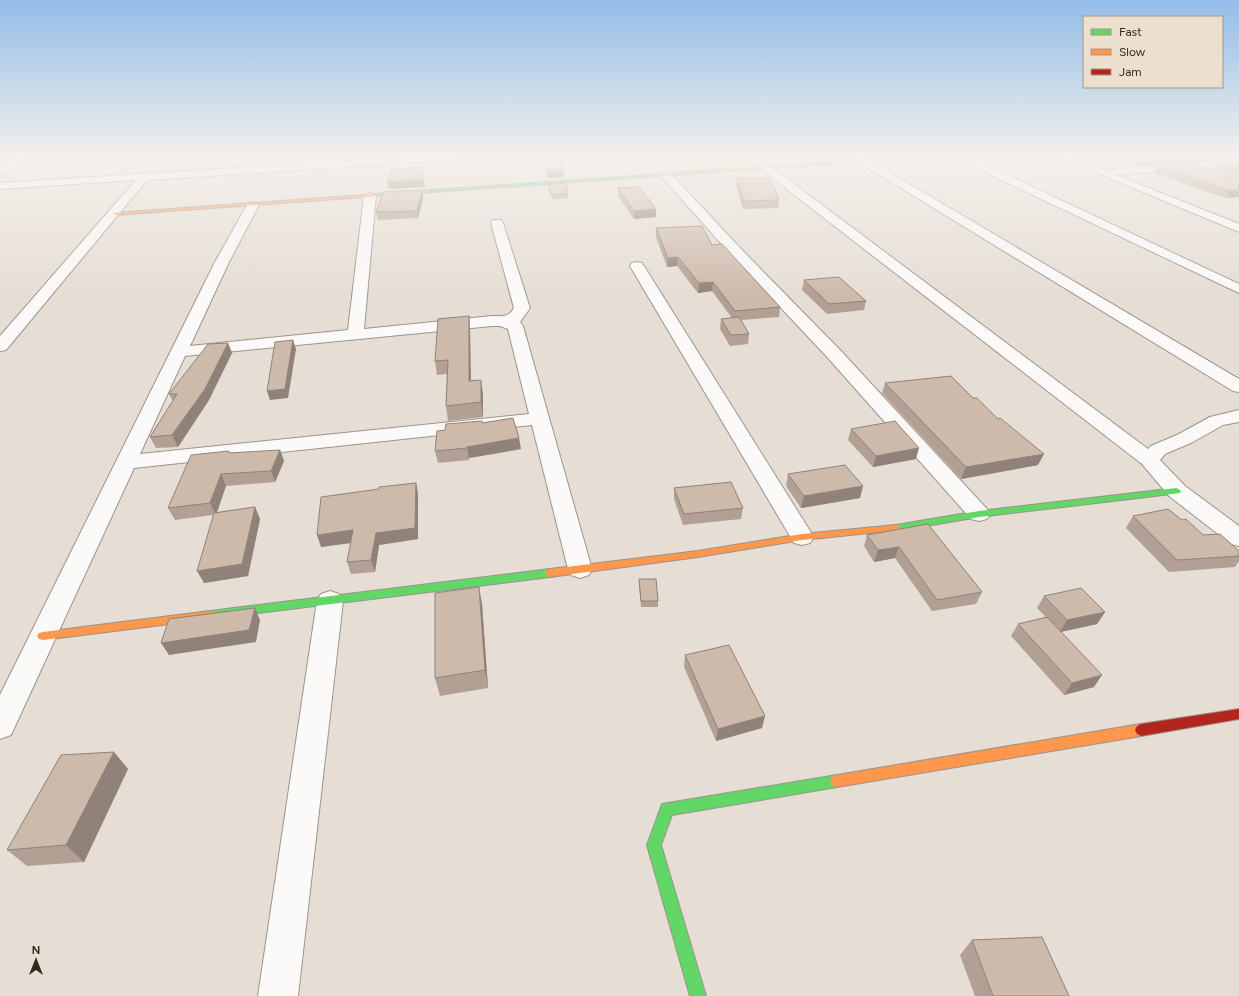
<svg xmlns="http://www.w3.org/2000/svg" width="1239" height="996" font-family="Figtree,sans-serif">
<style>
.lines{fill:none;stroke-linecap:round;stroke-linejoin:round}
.street-casing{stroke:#9a948d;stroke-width:2}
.fast-casing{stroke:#9a948d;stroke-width:2}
.slow-casing{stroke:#9a948d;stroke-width:2}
.jam-casing{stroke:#9a948d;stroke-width:2}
.street{fill:#fbfaf9;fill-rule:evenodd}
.fast{fill:#63d668;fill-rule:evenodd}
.slow{fill:#ff974d;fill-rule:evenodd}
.jam{fill:#b3261e;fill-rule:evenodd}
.wall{fill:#b1a093}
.shaded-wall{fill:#908278}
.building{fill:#cebaab;stroke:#908278}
</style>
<rect width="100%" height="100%" fill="#e6ded5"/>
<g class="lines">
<g class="street-casing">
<g id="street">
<path d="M20 155H32L4 175 0 176V168Z"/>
<path d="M434 155H491L486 158 147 180 6 350 0 351V336L136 180 0 189V183Z"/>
<path d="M847 155H860L894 175 1239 379V392L1233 391Z"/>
<path d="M956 155H969L984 164 1239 284V293L976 168Z"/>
<path d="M1054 155H1068L1105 170 1239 159V165L1116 175 1239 224V232Z"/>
<path d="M766 165 770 166 1148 449 1151 446 1179 434 1210 417 1239 410V422L1223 425 1193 442 1165 454 1160 460 1185 486 1239 526V546L1231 544 1169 496 1142 464 762 170 761 168 762 166Z"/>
<path d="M665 171 669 172 743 251 840 350 987 509 990 514 987 519 979 521 971 519 828 358 733 257 661 176 660 174Z"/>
<path d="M370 193 376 196 364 329 492 316C503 316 508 318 514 308L491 223 493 220H501L503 223 530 308 520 322 523 326 592 569 589 575 580 578 571 575 568 569 532 425 134 468 11 735 0 739V695L215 262 247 205 249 203H257L259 205 229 262 190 346 348 330 364 196ZM492 326H500L508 329 529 414 140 454 185 356Z"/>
<path d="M637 262 642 263 644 266 810 531 814 537 810 543 802 545 794 543 630 266 632 263Z"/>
<path d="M330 591 339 594 343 601 298 996H258L317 601 321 594Z"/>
</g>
</g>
<g class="fast-casing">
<g id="fast">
<path d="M730 169 731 171 377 196 375 195 377 194Z"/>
<path d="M1177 488 1181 491 1180 493 979 517 896 531 891 528 896 525 979 511Z"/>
<path d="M550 569 554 570 555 573 554 576 550 577 210 619 206 618 205 615 206 612 210 611Z"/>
<path d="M837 775 842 777 844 781 842 785 837 787 672 815 661 845 706 996H690L647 845 662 804Z"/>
</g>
</g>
<g class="slow-casing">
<g id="slow">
<path d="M862 160 863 162 730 171 728 170Z"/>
<path d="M377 194 379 196 115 215 113 214 115 213Z"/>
<path d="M896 525 899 526 901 528 899 530 802 540 698 557 550 577 546 576 545 573 546 570 550 569 698 551 802 534Z"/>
<path d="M210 611 214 612 215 615 214 618 210 619 43 640 39 639 37 636 39 633 43 632Z"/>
<path d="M1141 724 1145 726 1147 730 1145 734 1141 736 837 787 832 785 830 781 832 777 837 775Z"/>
</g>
</g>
<g class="jam-casing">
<path id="jam" d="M1239 709V719L1141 736 1137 734 1135 730 1137 726 1141 724Z"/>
</g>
<use href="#street" class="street"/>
<use href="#fast" class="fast"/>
<use href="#slow" class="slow"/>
<use href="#jam" class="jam"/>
</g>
<g class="wall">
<path d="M543 155H560L564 177 548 178Z"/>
<path d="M973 155H1035L1033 160 986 163Z"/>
<path d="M1108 155H1239V158L1135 166Z"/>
<path d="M1239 160V177L1212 169 1216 162Z"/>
<path d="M1157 166H1198L1239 179 1226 198 1153 173Z"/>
<path d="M737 178 779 200 778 208 743 209 736 186Z"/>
<path d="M549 184 568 194V198L552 199Z"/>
<path d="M618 188 656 217 634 219 618 196Z"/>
<path d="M422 190 423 197 418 218 378 220 376 212Z"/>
<path d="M656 228 712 245 780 307 779 317 741 320 749 334 748 344 730 346 720 329 721 319 732 318 712 291 698 293 677 266 667 267 656 237Z"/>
<path d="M804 280 866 301 864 310 827 314 802 290Z"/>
<path d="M469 316 470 330 471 381 483 394V417L448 421 446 406 447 374 437 375 435 361Z"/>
<path d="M228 343 232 353 209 400 178 447 156 448 150 437 173 401 169 394Z"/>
<path d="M885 383 1038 465 961 479 882 393Z"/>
<path d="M482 423 521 449 469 458V460L438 463 435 451 445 430Z"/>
<path d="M851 429 916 459 873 467 848 440Z"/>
<path d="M280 450 284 461 275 482 226 486 217 512 255 507 260 519 248 576 204 583 213 515 175 520 168 508 230 453Z"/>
<path d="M788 474 863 486 860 498 801 508 786 486Z"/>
<path d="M416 483 418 494V539L379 545 375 572 351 574 347 562 351 543 321 547 379 489Z"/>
<path d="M674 488 743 508 741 519 683 525 674 499Z"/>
<path d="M1133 516 1203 535 1239 551V561L1235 567 1169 572 1126 528Z"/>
<path d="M928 524 982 592 976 604 932 611 895 558 874 562 864 546 867 535Z"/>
<path d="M639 579 658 601V607H641L639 585Z"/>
<path d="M1044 596 1105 612 1097 624 1061 632 1094 687 1064 695 1011 636 1018 624 1046 617 1037 608Z"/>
<path d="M482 604 488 688 440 696 435 678Z"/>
<path d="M685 655 762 728 716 741 684 667Z"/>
<path d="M114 752 128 769 84 862 27 866 7 850Z"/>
<path d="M972 940 1069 996H975L960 955Z"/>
</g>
<g class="shaded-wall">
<path d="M1003 155H1035L1033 160 986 163 988 156Z"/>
<path d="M1189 155H1239V158L1135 166 1138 159Z"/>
<path d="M422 167 425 187 389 189 387 182Z"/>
<path d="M563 170 564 177 548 178 547 171Z"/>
<path d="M422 190 423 197 418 218 417 211Z"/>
<path d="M1239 190V197L1226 198 1229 191Z"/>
<path d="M656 209V217L634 219V211Z"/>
<path d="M678 257 677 266 667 267 668 258Z"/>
<path d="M713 282 712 291 698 293 699 283Z"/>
<path d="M469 316 470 330 471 395 469 381Z"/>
<path d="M293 340 296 349 288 398 270 400 267 391Z"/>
<path d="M228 343 232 353 209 400 178 447 172 435Z"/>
<path d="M481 380 483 394V417L481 402Z"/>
<path d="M519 438 521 449 469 458V460L467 447Z"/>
<path d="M919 448 916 459 873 467 876 456Z"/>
<path d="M280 450 284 461 275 482 271 471Z"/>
<path d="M1044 454 1038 465 961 479 966 467Z"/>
<path d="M221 474 226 486 216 515 210 503Z"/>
<path d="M416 483 418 494V539L379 545 375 572 371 560 376 533Z"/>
<path d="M863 486 860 498 801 508 804 496Z"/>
<path d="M255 507 260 519 248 576 204 583 197 571Z"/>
<path d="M353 530 357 542 321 547 317 535Z"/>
<path d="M899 547 895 558 874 562 878 550Z"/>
<path d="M479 587 482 604 488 688 485 670Z"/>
<path d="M255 608 260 620 256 642 169 655 161 643Z"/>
<path d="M1105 612 1097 624 1060 632 1067 620Z"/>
<path d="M1102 675 1094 687 1064 695 1072 683Z"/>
<path d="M765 716 762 728 716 741 718 729Z"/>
<path d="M114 752 128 769 84 862 66 845Z"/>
</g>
<g class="building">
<path d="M544 155H560L563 170 547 171Z"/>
<path d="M986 155H1003L988 156Z"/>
<path d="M1128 155H1189L1138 159Z"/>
<path d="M1239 160V169L1216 162Z"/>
<path d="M1196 163 1198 166 1239 179V190L1229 191 1157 166Z"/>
<path d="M422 167 424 179 387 182 392 169Z"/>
<path d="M737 178H770L779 200 744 201Z"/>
<path d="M566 183 568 194 551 195 549 184Z"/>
<path d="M639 187 656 209 634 211 618 188Z"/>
<path d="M422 190 417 211 376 212 383 192Z"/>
<path d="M702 226 712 245 722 244 780 307 735 311 713 282 699 283 678 257 668 258 656 228Z"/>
<path d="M839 277 866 301 829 304 804 280Z"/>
<path d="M469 316V381L481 380V402L446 406 448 360 435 361 438 319Z"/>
<path d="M739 317 749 334 731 335 721 319Z"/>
<path d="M293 340 285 389 267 391 275 342Z"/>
<path d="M228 343 205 389 172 435 150 437 177 394H169L208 344Z"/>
<path d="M951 376 973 398H977L998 419 1000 418 1044 454 966 467 885 383Z"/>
<path d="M513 418 519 438 467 447V448L435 451 437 431 445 430 446 424 482 421V423Z"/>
<path d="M895 421 919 448 876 456 851 429Z"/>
<path d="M280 450 271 471 221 474 210 503 168 508 191 455 229 451V453Z"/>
<path d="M845 465 863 486 804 496 788 474Z"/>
<path d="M731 482 743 508 684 514 674 488Z"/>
<path d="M416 483 415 528 376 533 371 560 347 562 353 530 317 535 321 497 379 489V487Z"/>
<path d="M255 507 242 564 197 571 214 513Z"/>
<path d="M1168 509 1182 520 1186 519 1203 535 1220 534 1239 551V556L1177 560 1133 516Z"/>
<path d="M928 524 982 592 937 600 899 547 878 550 867 535Z"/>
<path d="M639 579H656L658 601H641Z"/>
<path d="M479 587 485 670 435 678V593Z"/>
<path d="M1081 588 1105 612 1067 620 1044 596Z"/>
<path d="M255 608 249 630 161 643 169 619Z"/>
<path d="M1047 617 1102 675 1072 683 1018 624Z"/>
<path d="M729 645 765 716 718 729 685 655Z"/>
<path d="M114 752 66 845 7 850 61 755Z"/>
<path d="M1042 937 1069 996H993L972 940Z"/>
</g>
<linearGradient id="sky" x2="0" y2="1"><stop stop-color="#93bde8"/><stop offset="0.53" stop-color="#f4f0ec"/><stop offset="1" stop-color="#f4f0ec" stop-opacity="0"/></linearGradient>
<rect width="1239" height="295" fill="url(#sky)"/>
<rect x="1083" y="16" width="140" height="72" fill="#eddfce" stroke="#a1978a"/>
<rect x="1091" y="29" width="20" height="6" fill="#63d668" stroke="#a1978a"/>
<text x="1119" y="36" font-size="12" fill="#2f2a23">Fast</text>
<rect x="1091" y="49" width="20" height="6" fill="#ff974d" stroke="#a1978a"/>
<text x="1119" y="56" font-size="12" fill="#2f2a23">Slow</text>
<rect x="1091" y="69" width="20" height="6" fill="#b3261e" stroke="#a1978a"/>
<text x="1119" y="76" font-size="12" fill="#2f2a23">Jam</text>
<g transform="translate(36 960)" stroke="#eddfce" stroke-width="3" paint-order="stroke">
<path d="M0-3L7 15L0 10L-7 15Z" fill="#2f2a23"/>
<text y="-6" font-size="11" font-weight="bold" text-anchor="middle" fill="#2f2a23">N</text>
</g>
</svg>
